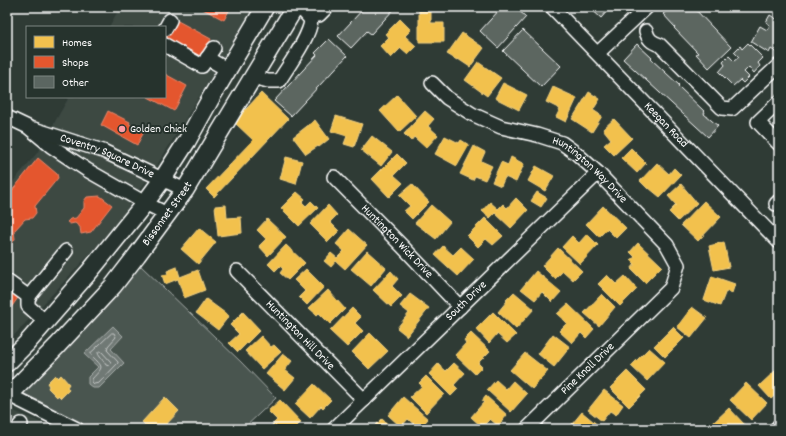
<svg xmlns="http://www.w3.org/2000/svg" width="786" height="436" font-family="Dekko,sans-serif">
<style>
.built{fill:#3c4842}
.green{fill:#4a544f;stroke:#a4aaa7}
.water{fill:#707975;stroke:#a9afac}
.homes{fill:#f2c14e;stroke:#f6d483}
.shops{fill:#e4572e;stroke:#ec896d}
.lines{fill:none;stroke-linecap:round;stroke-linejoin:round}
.shore{stroke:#c6c9c8;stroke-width:1}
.building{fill:#5b6661;stroke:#fff}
.minor-casing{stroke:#fff;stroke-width:16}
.major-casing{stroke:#fff;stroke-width:20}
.minor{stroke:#26332d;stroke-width:13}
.major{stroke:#26332d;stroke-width:17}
.poi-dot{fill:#ff9aa2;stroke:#26332d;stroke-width:1.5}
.labels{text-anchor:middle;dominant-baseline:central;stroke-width:4;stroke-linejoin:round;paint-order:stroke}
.street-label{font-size:12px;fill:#fff;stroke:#26332d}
.poi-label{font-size:12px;fill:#fff;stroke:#26332d;text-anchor:start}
</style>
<rect width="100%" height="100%" fill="#2f3b35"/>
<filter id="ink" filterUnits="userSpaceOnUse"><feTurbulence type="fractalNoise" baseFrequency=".025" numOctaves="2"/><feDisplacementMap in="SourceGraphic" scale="8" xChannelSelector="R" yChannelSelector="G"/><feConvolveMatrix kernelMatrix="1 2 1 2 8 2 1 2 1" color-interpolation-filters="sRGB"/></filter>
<g filter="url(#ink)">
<g class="built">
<path d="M120 7H254L161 159 114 228 7 343V189L37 153 69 97H165V27H109Z"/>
<path d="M7 408 56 429H7Z"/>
</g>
<path class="green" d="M140 265 241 362 276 398 243 429H90L41 402 20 392Z"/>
<path class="water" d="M113 326 123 336 111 349 124 363 99 388H93L88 384V377L98 367 84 354Z"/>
<g class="homes">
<path d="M419 10H431V23H444V42H419Z"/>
<path d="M400 19 411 30 405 36 416 46 408 54 401 48 391 58 380 46 389 37 385 34Z"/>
<path d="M462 33 484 48 470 67 458 59 457 60 447 54Z"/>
<path d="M478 62 501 78 487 96 465 80Z"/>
<path d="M503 83 527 95 519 110 495 98Z"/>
<path d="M553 87 577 98 566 122 556 117 560 109 546 102Z"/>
<path d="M589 92 600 99 593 110 602 116 592 132 572 119Z"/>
<path d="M261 93 288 119 214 197 206 189 253 140 234 122Z"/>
<path d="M397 95 416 116 399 132 380 111Z"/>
<path d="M425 111 434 119 428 126 438 135 426 148 414 137 411 141 404 134Z"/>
<path d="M336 116 362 124 354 147 344 144 347 136 331 131Z"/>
<path d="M614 119 632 138 614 155 604 145 611 139 603 129Z"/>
<path d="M315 120 329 139 319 147 318 146 306 154 293 137Z"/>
<path d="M372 136 392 152 381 166 361 150Z"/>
<path d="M445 136 459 143 461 140 469 145 457 166 435 154Z"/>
<path d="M474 146 485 152 481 161 492 166 485 180 475 176 473 180 460 174Z"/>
<path d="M631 148 646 163 637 173 621 158Z"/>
<path d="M397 154 406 163 394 175 403 183 389 197 372 179Z"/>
<path d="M286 157 302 161 296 184 280 179Z"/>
<path d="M511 157 524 164 516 182 505 177 501 186 492 182 501 162 508 165Z"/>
<path d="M657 163 669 174 674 168 681 175 660 197 649 188 648 189 640 181Z"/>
<path d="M536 166 554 176 545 191 528 181Z"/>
<path d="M412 184 429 202 412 219 404 211 410 206 399 195Z"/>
<path d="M681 184 697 203 678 221 669 212 676 205 668 196Z"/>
<path d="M297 192 305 199 302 202 306 206 311 201 318 208 299 226 281 208Z"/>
<path d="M537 192 547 198 541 207 531 201Z"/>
<path d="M516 198 528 210 511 228 495 213 490 218 482 211 490 202 498 209 503 204 507 208Z"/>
<path d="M704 201 721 217 698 241 681 225Z"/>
<path d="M226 205 227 218 241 217 242 233 218 236 215 206Z"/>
<path d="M328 205 337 215 330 222 339 231 328 242 310 224Z"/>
<path d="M431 205 450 222 436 239 415 223Z"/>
<path d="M603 206 626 228 616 238 607 229 599 237 586 224Z"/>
<path d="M485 218 503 236 493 245 486 239 478 247 467 236Z"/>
<path d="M267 219 286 237 268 256 259 246 266 239 257 230Z"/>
<path d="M199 228 216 242 198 264 181 249Z"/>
<path d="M349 229 367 245 345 269 336 261 331 267 324 261 331 253 337 258 344 251 336 244Z"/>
<path d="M587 234 598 245 580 264 562 247 572 236 579 243Z"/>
<path d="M724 242 729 267 714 270 709 246Z"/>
<path d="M638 243 662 266 645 283 631 269 635 264 631 260 635 257 630 252Z"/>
<path d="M286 245 305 263 288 280 280 273 283 269 280 266 275 271 268 264Z"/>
<path d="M443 246 453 255 461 247 474 259 458 276 435 255Z"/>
<path d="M558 248 582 271 573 280 563 271 555 279 542 266Z"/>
<path d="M367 251 386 268 371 286 351 269Z"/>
<path d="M177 267 180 277 198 270 205 290 184 298 178 279 165 284 162 275 168 274 167 271Z"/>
<path d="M306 269 324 287 307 305 299 297 305 291 294 280Z"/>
<path d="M391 271 398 279 392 286 402 296 391 307 373 290Z"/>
<path d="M536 271 561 292 552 302 542 292 535 300 521 289Z"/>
<path d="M607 275 616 284 625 276 637 289 620 306 598 284Z"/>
<path d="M712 276 735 284 732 293 726 291 720 306 704 300Z"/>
<path d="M328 290 345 309 330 324 319 313 317 315 309 308Z"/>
<path d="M514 292 534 309 516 329 498 312 507 301 506 300Z"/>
<path d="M410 294 429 308 407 336 397 328 409 313 400 306Z"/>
<path d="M602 294 615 307 599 326 584 313Z"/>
<path d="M206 299 229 316 218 330 196 313Z"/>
<path d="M568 304 594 329 586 338 581 333 572 343 559 331 567 323 557 314Z"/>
<path d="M692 307 707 318 691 338 677 327Z"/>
<path d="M352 308 361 317 355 323 363 331 347 347 330 331Z"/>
<path d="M243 312 260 330 238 352 229 343 239 334 230 325Z"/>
<path d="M493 312 516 335 507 343 497 334 489 343 476 329Z"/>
<path d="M673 327 684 338 665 357 654 346Z"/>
<path d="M370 333 388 351 369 369 352 352Z"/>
<path d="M471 333 490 351 478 363 482 367 475 374 455 355 466 343 464 340Z"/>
<path d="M553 334 570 347 554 367 538 354Z"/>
<path d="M261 336 271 347 274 345 281 352 262 369 245 351Z"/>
<path d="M649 348 665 362 647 381 631 366Z"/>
<path d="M525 353 548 371 532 389 510 370Z"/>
<path d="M283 354 292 361 285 370 295 378 285 390 266 374Z"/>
<path d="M454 363 465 373 454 385 458 389 451 396 429 374 438 364 446 371Z"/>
<path d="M776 370 779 374V392L771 399 759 386Z"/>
<path d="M627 371 646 390 629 407 610 388Z"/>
<path d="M55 375 58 378 61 375 69 384 67 387 69 390 61 398 58 395 57 397 48 388 49 386 47 383Z"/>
<path d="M426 376 444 394 426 413 410 397 422 386 419 383Z"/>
<path d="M496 380 506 389 513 381 527 394 511 412 487 390Z"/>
<path d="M746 383 767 403 751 420 730 400Z"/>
<path d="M314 384 331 400 323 408 321 406 310 418 295 404Z"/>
<path d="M604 390 623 405 616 415 610 411 602 421 588 410Z"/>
<path d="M486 396 507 415 498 426 490 419 482 427 471 417 484 402 482 401Z"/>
<path d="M165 397 179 411 162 429H149L142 422Z"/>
<path d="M403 397 428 419 419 429 408 419 401 427 388 415Z"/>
<path d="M280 400 301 422 294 429H272L270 427 277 420 268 411Z"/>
<path d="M729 408 745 425 741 429H716L712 424Z"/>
<path d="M582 412 600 427 598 429H568Z"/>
<path d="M382 419 393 429H372Z"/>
<path d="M452 424 457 429H447Z"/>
<path d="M470 425 474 429H466Z"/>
</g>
<g class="shops">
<path d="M199 7H231L224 20Z"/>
<path d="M176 20 211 39 202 57 166 38Z"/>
<path d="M165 74 187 86 174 111 148 97H165Z"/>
<path d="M108 111 130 122 129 124 144 132 137 145 101 125Z"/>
<path d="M38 158 57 174 58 178 35 206 36 213 32 218 25 219 14 231 15 239 7 249V197Z"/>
<path d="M100 196 112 205 91 232 81 234 80 227 75 223 70 224 67 222 70 219 76 218 84 208V201L87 197Z"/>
<path d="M12 288 20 295 10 309 7 306V294Z"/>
</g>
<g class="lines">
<g class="shore">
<path d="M112 333H114L116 337 108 346 107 350 118 362V363L99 383 94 384 92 382V379C104 366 104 368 91 355V353Z"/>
<path d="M100 351 102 352 111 362V364L109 366 106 365C104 361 99 357 98 353Z"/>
</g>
</g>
<g class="building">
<path d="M365 7H396L371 34 367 31 351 48 338 36Z"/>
<path d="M502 7H515L526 17 498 48 480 31Z"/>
<path d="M589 7H611L601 18Z"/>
<path d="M671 7H695L696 8 695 9 731 47 709 68 696 54 698 53 674 28 675 27 663 14Z"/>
<path d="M779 14V38L777 42 779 44V48L776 52 771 49 769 53 751 42 760 26 767 30 770 25 766 22 770 15 776 19Z"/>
<path d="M523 30 561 66 541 87 503 51Z"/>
<path d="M329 39 347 56 291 116 274 101 317 55 315 53Z"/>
<path d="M748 43 763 58 758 63 760 66 754 73 749 67 744 72 749 77 743 83 740 80 733 86 719 72 725 65 723 62 729 56 734 61 739 57 734 52 740 46 742 49Z"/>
<path d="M637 44 652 58 651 59 679 85 678 86 705 112 704 114 718 126 708 137 623 59Z"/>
</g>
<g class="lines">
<g class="minor-casing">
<g id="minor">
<path d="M307 7 315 15H319L327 7"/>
<path id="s1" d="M552 7 779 242"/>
<path d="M165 29 170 20"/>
<path d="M646 31C648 39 651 42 660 45L722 108 732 109 779 65"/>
<path d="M165 45 202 66 214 48"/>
<path d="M598 53 647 7"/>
<path d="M207 58 228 70"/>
<path d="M253 77 268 81H279C288 66 310 37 311 20L304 12 295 7"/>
<path id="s2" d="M432 83 447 98 472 114 501 127 537 135 562 143 577 154 598 173 667 245 678 265 671 288 527 429"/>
<path d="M779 102 758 122 779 144"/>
<path d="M7 117 28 127 51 146 87 170 145 203 167 214"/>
<path id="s3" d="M34 129 103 151 185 190"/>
<path id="s4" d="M334 177 403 247 460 307"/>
<path d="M776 204 779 201"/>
<path id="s5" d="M237 271 364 400"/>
<path d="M7 281 29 297"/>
<path d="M46 322 28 306V300L30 295 66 251"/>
<path d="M7 394 77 429"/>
<path d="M17 429 21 424"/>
<path id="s6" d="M334 429 598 173"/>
<path d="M776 429 779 426"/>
</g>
</g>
<g class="major-casing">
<g id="major">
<path d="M7 363 27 343 90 271 145 203 162 180 187 141 212 96 265 7"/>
<path id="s7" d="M7 397 57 346 113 286 137 255 185 190 295 7"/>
</g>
</g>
<use href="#minor" class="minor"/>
<use href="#major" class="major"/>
</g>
</g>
<circle class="poi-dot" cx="122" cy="129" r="4"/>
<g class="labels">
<g class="street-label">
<text stroke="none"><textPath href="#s1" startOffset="164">Keegan Road</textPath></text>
<text stroke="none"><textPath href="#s3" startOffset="78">Coventry Square Drive</textPath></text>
<text stroke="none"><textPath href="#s2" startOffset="184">Huntington Way Drive</textPath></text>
<text stroke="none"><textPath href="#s7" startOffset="244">Bissonnet Street</textPath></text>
<text stroke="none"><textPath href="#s4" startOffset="90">Huntington Wick Drive</textPath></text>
<text stroke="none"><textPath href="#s6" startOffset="184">South Drive</textPath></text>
<text stroke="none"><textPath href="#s5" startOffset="90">Huntington Hill Drive</textPath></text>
<text transform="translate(588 369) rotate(-44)">Pine Knoll Drive</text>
</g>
<g class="poi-label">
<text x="130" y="129">Golden Chick</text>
</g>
</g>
<rect width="786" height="436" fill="none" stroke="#26332d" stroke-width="24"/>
<rect x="12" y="12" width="762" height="412" fill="none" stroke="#fff" stroke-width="1.5" filter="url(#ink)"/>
<rect x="26" y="26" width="140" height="72" fill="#26332d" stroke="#7d8581"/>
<rect x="34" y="36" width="20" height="12" fill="#f2c14e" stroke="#7d8581"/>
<text x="62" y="46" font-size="12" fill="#ffffff">Homes</text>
<rect x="34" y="56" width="20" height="12" fill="#e4572e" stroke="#7d8581"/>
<text x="62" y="66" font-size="12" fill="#ffffff">Shops</text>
<rect x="34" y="76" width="20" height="12" fill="#5b6661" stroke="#7d8581"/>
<text x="62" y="86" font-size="12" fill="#ffffff">Other</text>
</svg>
